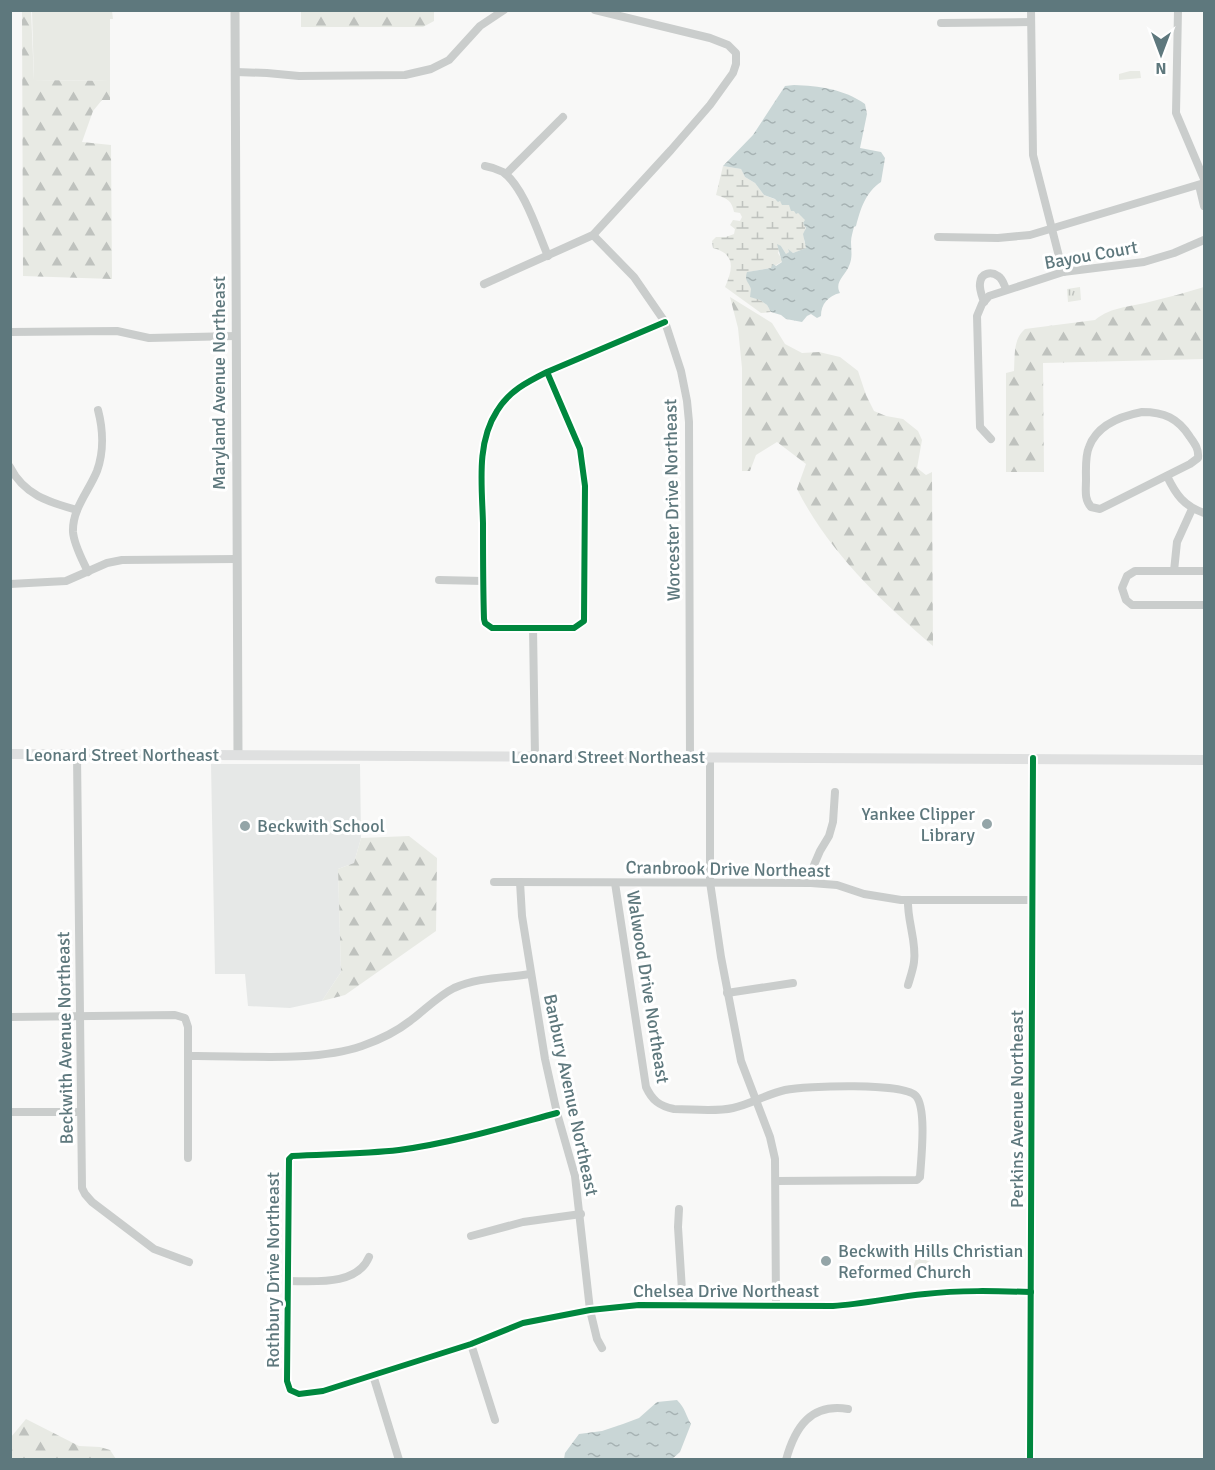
<svg xmlns="http://www.w3.org/2000/svg" width="1215" height="1470" font-family="Signika,sans-serif">
<style>
.built{fill:#e6e8e7}
.green{fill:#e8eae4}
.forest{fill:url(#forest-firs)}
.wetland{fill:url(#wetland-marsh)}
.park{fill:url(#park-tufts)}
.water{fill:url(#water-ripples)}
.lines{fill:none;stroke-linecap:round;stroke-linejoin:round}
.minor{stroke:#cacdcc;stroke-width:8}
.tertiary{stroke:#cacdcc;stroke-width:9}
.secondary{stroke:#dfe0e0;stroke-width:10}
.cycleway-casing{stroke:#fff;stroke-width:10}
.cycleway{stroke:#00873e;stroke-width:6}
.poi-dot{fill:#94a5a8;stroke:#fff;stroke-width:2}
.labels{text-anchor:middle;dominant-baseline:central;stroke-width:6;stroke-linejoin:round;paint-order:stroke}
.street-label{font-size:18px;fill:#5e787d;stroke:#fff}
.poi-label{font-size:18px;fill:#5e787d;stroke:#fff;text-anchor:start}
</style>
<defs>
<pattern id="forest-firs" width="22" height="20" patternUnits="userSpaceOnUse" patternTransform="scale(1.5)"><rect width="22" height="20" fill="#e8eae4"/><path d="M5 1l3.5 6h-7zM16 11l3.5 6h-7z" fill="#bfc2be"/></pattern>
<pattern id="wetland-marsh" width="20" height="14" patternUnits="userSpaceOnUse" patternTransform="scale(1.5)"><rect width="20" height="14" fill="#e8eae4"/><path d="M1 5h8M5 5V1M11 12h8M15 12V8" fill="none" stroke="#bfc2be"/></pattern>
<pattern id="park-tufts" width="24" height="20" patternUnits="userSpaceOnUse" patternTransform="scale(1.5)"><rect width="24" height="20" fill="#e8eae4"/><path d="M3 7l-1-3M5 7V3M7 7l1-3M15 17l-1-3M17 17v-4M19 17l1-3" fill="none" stroke="#bfc2be"/></pattern>
<pattern id="water-ripples" width="26" height="14" patternUnits="userSpaceOnUse" patternTransform="scale(1.5)"><rect width="26" height="14" fill="#c9d6d6"/><path d="M2 4q2-2 4 0t4 0M15 11q2-2 4 0t4 0" fill="none" stroke="#a6b2b3"/></pattern>
</defs>
<rect width="100%" height="100%" fill="#f8f8f7"/>
<path class="built" d="M211 764H360L361 838 354 863 338 869 341 972 322 1001 290 1008 248 1006 245 974H215Z"/>
<path class="green" d="M32 11H112L113 19H110V81L34 80Z"/>
<g class="forest">
<path d="M22 11H31L34 80 110 81V100H102L93 111 82 142 111 145 112 279 23 276Z"/>
<path d="M301 11H434V21L423 27H301Z"/>
<path d="M1204 287V359L1043 363 1044 472H1006V373L1014 371C1015 356 1013 339 1025 329L1095 320C1112 306 1132 307 1153 301 1170 297 1187 292 1204 287Z"/>
<path d="M730 297 772 323 785 344 802 353 819 352 840 357 858 371 866 395 874 411 886 416 903 419 918 431 922 440 917 468 926 475 932 472 933 646C880 600 829 552 797 489L806 464 777 442 756 455 750 471H742V368L738 328Z"/>
<path d="M409 836 437 858 436 931 345 995 322 1001 341 972 338 869 354 863 361 838Z"/>
<path d="M26 1419 79 1446 100 1447 110 1450 116 1459H11V1437Z"/>
</g>
<path class="wetland" d="M723 166 741 169 745 177 755 183 764 195 789 205 806 220 804 241 807 248 793 253 788 250 789 252 786 254 781 246 778 253 783 261 771 268 748 272 752 294 767 305 771 312 761 313 725 287C733 269 736 254 713 248L712 241 716 237H726L734 234 735 229 730 225 733 220 740 221 742 217 740 213 734 212C732 201 727 198 716 195Z"/>
<g class="park">
<path d="M1130 71H1140L1141 78 1119 80V74Z"/>
<path d="M1080 287 1081 300 1068 302 1067 289Z"/>
<path d="M921 1258C928 1261 935 1263 937 1272L934 1276 926 1277 913 1267 916 1259Z"/>
</g>
<g class="water">
<path d="M794 85C819 86 844 89 865 104L867 114 860 148 881 152 885 158 881 182C865 193 861 208 856 226L854 227C853 231 851 237 851 242 851 250 853 257 849 266 845 276 834 282 840 293 828 296 821 304 821 316L817 318 811 314 807 316 802 322 786 319 781 315 771 312 767 305 760 300 750 297 751 289C749 282 744 281 747 272L771 268 773 264 776 266 782 262 777 244 781 246 786 254 789 252 788 249 793 253 806 248 803 234 806 228 803 223 805 220 798 213 796 214 794 211H791L789 205H782L780 201 778 202 775 199 764 195 755 183 745 177 741 169 723 166 753 135 785 86Z"/>
<path d="M677 1400C686 1409 685 1414 691 1424L680 1452 672 1459H564L565 1453 579 1434 602 1431 623 1424 639 1418 657 1402Z"/>
</g>
<g class="lines">
<g class="minor">
<path d="M1031 10 1033 155 1063 272"/>
<path d="M1178 10 1176 113 1204 179"/>
<path d="M941 23 1031 22"/>
<path d="M236 72 267 73 299 76 405 75 431 69 449 60 480 26 504 10"/>
<path d="M485 166C491 167 497 169 503 172 524 187 538 233 548 256"/>
<path d="M506 174 563 117"/>
<path d="M1199 185 1204 206"/>
<path d="M593 235 634 277 665 322 681 371 687 401 689 422 690 758"/>
<path d="M938 237 998 238 1030 235 1204 183"/>
<path d="M484 284 593 235 671 150 710 105 733 73 736 64V53L728 45 710 38 595 10"/>
<path d="M984 302C982 296 979 289 980 283 981 273 991 271 998 276 1003 279 1004 285 1006 289"/>
<path d="M10 332 117 331 149 338 236 336"/>
<path d="M547 372 580 449 585 486 584 621 574 628H492L485 623 484 619C483 587 483 555 483 523 482 486 476 443 497 411 509 391 527 382 547 372L665 322"/>
<path d="M1142 412C1164 412 1178 418 1190 437 1195 444 1199 449 1198 458L1190 464 1100 509 1091 507C1084 499 1086 490 1086 480 1086 469 1085 456 1089 447 1097 425 1121 416 1142 412Z"/>
<path d="M991 439 980 427 977 316 982 304 989 296 1063 272 1144 262 1174 253 1204 240"/>
<path d="M10 467C24 495 49 502 77 510"/>
<path d="M1167 476C1176 495 1184 506 1204 513"/>
<path d="M1174 571 1177 542 1192 509"/>
<path d="M1204 571H1135L1127 576 1122 588 1126 600 1132 605H1204"/>
<path d="M88 572C82 559 74 545 73 532 72 509 89 491 97 471 104 452 103 429 98 410"/>
<path d="M439 580 483 581"/>
<path d="M10 584 66 581 107 563 122 560 236 559"/>
<path d="M533 628 535 757"/>
<path d="M77 755 82 1188 85 1194 92 1202 154 1249 189 1262"/>
<path d="M710 758V882L721 957 741 1061 770 1137 775 1159 776 1306"/>
<path d="M494 882 811 883 837 885 864 894 901 900H1032"/>
<path d="M520 882 522 916 545 1059 557 1113 575 1176 590 1310 597 1339 602 1348"/>
<path d="M615 883 646 1087C652 1100 659 1106 674 1109 693 1109 715 1112 733 1108 751 1104 767 1094 785 1090 805 1086 905 1082 916 1096 927 1109 921 1160 920 1177L917 1180 776 1181"/>
<path d="M811 883 814 865 820 851 829 836 833 822 835 792"/>
<path d="M908 985C910 978 913 970 914 962 917 942 907 921 908 900"/>
<path d="M727 993 793 983"/>
<path d="M10 1017 175 1015 185 1018 188 1027V1158"/>
<path d="M188 1056C241 1055 313 1063 362 1046 379 1040 396 1032 410 1021 425 1010 438 996 454 988 478 977 505 978 531 974"/>
<path d="M10 1112H81"/>
<path d="M557 1113C505 1127 452 1143 399 1150 363 1154 328 1154 292 1156L289 1159 287 1381 290 1390 299 1394 323 1391 471 1344 523 1323 590 1310 639 1305 833 1306C864 1304 894 1297 925 1294 960 1290 996 1291 1031 1292"/>
<path d="M679 1209 678 1227 683 1306"/>
<path d="M471 1236 523 1222 581 1214"/>
<path d="M288 1281C314 1281 357 1286 369 1257"/>
<path d="M471 1344 495 1420"/>
<path d="M373 1375 399 1460"/>
<path d="M786 1460C795 1427 811 1403 848 1409"/>
</g>
<g class="tertiary">
<path d="M235 10 238 755"/>
<path d="M1030 1460 1033 758"/>
</g>
<path class="secondary" d="M10 754 1204 760"/>
<g class="cycleway-casing">
<g id="cycleway">
<path d="M547 372 580 449 585 486 584 621 574 628H492L485 623 484 619C483 587 483 555 483 523 482 486 476 443 497 411 509 391 527 382 547 372L665 322"/>
<path d="M557 1113C505 1127 452 1143 399 1150 363 1154 328 1154 292 1156L289 1159 287 1381 290 1390 299 1394 323 1391 471 1344 523 1323 590 1310 639 1305 833 1306C864 1304 894 1297 925 1294 960 1290 996 1291 1031 1292"/>
<path d="M1030 1460 1033 758"/>
</g>
</g>
<use href="#cycleway" class="cycleway"/>
</g>
<g class="poi-dot">
<circle cx="987" cy="824" r="6"/>
<circle cx="245" cy="826" r="6"/>
<circle cx="826" cy="1261" r="6"/>
</g>
<g class="labels">
<g class="street-label">
<text transform="translate(1091 255) rotate(-10)">Bayou Court</text>
<text transform="translate(219 383) rotate(-90)">Maryland Avenue Northeast</text>
<text transform="translate(672 500) rotate(-91)">Worcester Drive Northeast</text>
<text x="122" y="755">Leonard Street Northeast</text>
<text x="608" y="757">Leonard Street Northeast</text>
<text transform="translate(728 869) rotate(1)">Cranbrook Drive Northeast</text>
<text transform="translate(648 987) rotate(81)">Walwood Drive Northeast</text>
<text transform="translate(65 1038) rotate(-91)">Beckwith Avenue Northeast</text>
<text transform="translate(571 1095) rotate(78)">Banbury Avenue Northeast</text>
<text transform="translate(1017 1109) rotate(-90)">Perkins Avenue Northeast</text>
<text transform="translate(273 1270) rotate(-90)">Rothbury Drive Northeast</text>
<text x="726" y="1291">Chelsea Drive Northeast</text>
</g>
<g class="poi-label">
<text x="975" y="814" text-anchor="end">Yankee Clipper<tspan x="975" dy="21">Library</tspan></text>
<text x="257" y="826">Beckwith School</text>
<text x="838" y="1251">Beckwith Hills Christian<tspan x="838" dy="21">Reformed Church</tspan></text>
</g>
</g>
<rect width="1215" height="1470" fill="none" stroke="#5e787d" stroke-width="24"/>
<g transform="translate(1161 54) rotate(180)" stroke="#ffffff" stroke-width="4.5" paint-order="stroke">
<path d="M0-4.5L10 22L0 15L-10 22Z" fill="#5e787d"/>
<text y="-9" font-size="16" font-weight="bold" text-anchor="middle" fill="#5e787d">N</text>
</g>
</svg>
